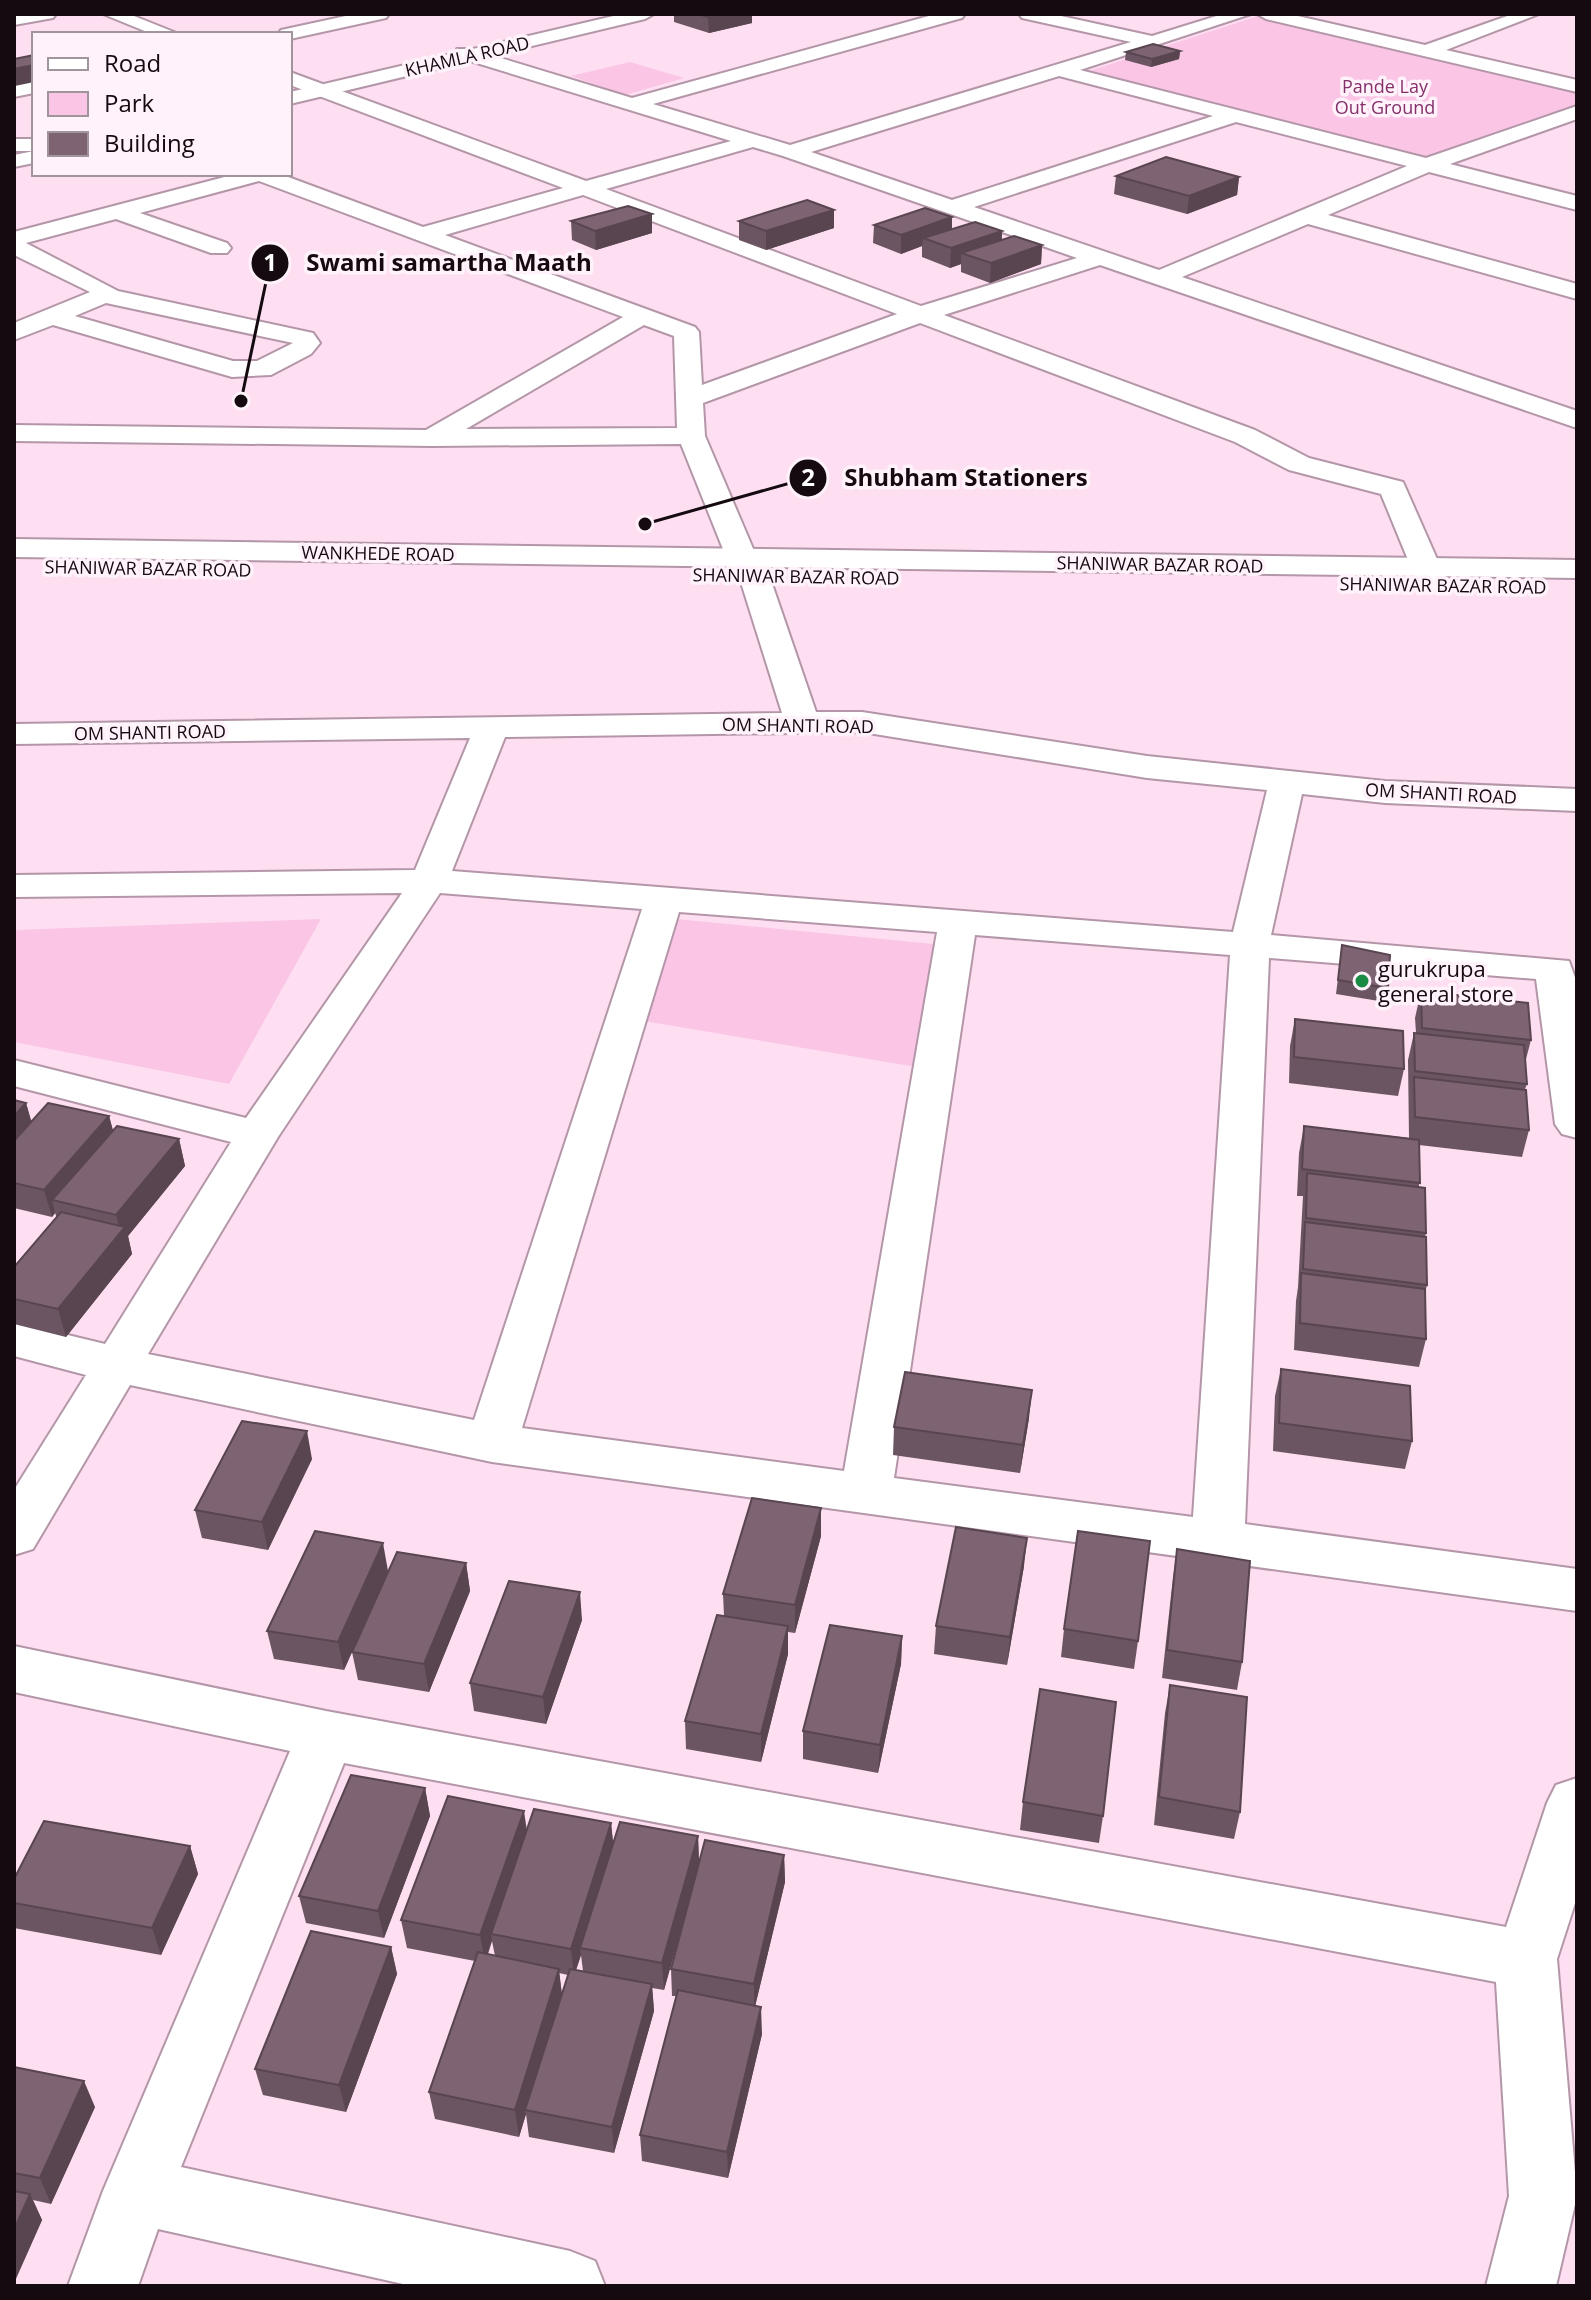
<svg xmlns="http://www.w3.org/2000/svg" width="1591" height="2300" font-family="'Open Sans',sans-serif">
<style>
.green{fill:#fbc5e6}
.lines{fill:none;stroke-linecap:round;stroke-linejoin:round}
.street-casing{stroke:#b396a8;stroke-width:4}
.secondary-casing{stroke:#b396a8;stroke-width:4}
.street{fill:#fff;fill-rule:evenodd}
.secondary{fill:#fff;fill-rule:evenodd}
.wall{fill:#6c5563;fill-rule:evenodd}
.shaded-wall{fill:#584550}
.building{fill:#7e6373;stroke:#584550;stroke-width:2}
.poi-dot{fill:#1a8b44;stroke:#fff2fa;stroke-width:3}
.labels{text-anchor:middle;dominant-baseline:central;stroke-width:7;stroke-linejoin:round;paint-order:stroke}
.far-street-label{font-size:18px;fill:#140a10;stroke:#fff2fa}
.far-park-label{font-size:18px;fill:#84306b;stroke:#fff2fa}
.poi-label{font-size:22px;fill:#140a10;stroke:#fff2fa;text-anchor:start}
.leader{fill:none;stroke:#140a10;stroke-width:3}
.callout-dot{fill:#140a10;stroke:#fff2fa;stroke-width:3}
.mark-label{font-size:24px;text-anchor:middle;font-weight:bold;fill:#fff}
.callout-label{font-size:24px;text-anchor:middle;font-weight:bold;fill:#140a10;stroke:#fff2fa;stroke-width:7;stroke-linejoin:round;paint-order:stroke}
</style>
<rect width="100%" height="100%" fill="#fedff1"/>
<g class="green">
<path d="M1258 16 1577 88V107L1430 160 1083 73Z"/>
<path d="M630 62 684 78 625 95 571 76Z"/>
<path d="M321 919 229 1084 14 1042V930Z"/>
<path d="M676 919 954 946 934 1070 638 1020Z"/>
</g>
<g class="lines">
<g class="street-casing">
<g id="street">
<path d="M56 14 53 18 14 25V15Z"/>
<path d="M103 14H129L179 34H152Z"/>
<path d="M355 14H389L386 18 290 39V34H278L281 30Z"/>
<path d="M936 14H965L962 18 653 104 790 145 1131 42 1022 18 1019 14H1052L1152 36 1223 14H1251L1080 70 1426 158 1577 106V119L1450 164 1577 196V210L1429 172 1328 215 1577 284V299L1308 224 1182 277 1577 411V428L1100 265 944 315 1255 430 1309 458 1403 482 1448 584 1444 591H1422L1418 584 1381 494 1289 470 1235 442 920 323 703 403 705 436 757 558 769 575 816 712H862L1147 756 1385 781 1577 789V811L1385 803 1302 794 1271 935 1569 961 1577 983V1138L1562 1134 1555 1124 1536 979 1269 958 1245 1524 1577 1569V1611L492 1462 130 1385 33 1549 14 1555V1490L86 1375 14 1356V1322L105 1344 231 1142 14 1086V1060L246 1118 402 893 14 897V875L415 870 470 738 14 744V724L782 713 739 576 727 559 681 444 432 446 14 441V425L426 430 623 317 259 181 140 213 227 243 231 248 227 253H211L116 219 26 243 118 291 313 333 320 343 311 354 271 375 232 377 53 325 14 340V323L90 292 14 255V232L236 174H280L423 227 563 188 290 85V72L586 181 731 141 457 57V49H471L632 98ZM1059 76 1213 116 952 200 811 152ZM1236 122 1407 166 1159 270 974 207ZM753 147 783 156 1077 258 921 306 606 189ZM583 195 897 314 702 385 699 332 695 327 445 235ZM106 303 293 343 257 361H233L75 316ZM644 325 674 336 677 428 466 429ZM862 732 1147 778 1267 790 1233 932 452 871 505 737ZM440 893 642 909 474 1420 148 1354 278 1137ZM679 912 937 932 844 1471 522 1428ZM975 935 1230 955 1193 1517 894 1478Z"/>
<path d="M1257 14H1289L1425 45 1513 14H1539L1446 50 1577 80V92L1266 19Z"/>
<path d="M34 81V93L14 97V85Z"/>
<rect x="14" y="139" width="20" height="12"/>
<path d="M14 1646 326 1711 1506 1927 1547 1803 1556 1785 1577 1778V1897L1557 1959 1577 2196 1556 2286H1486L1509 2196 1496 1982 344 1763 181 2167 570 2251 595 2261 605 2286H412L158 2229 138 2286H68L103 2191 290 1751 14 1692Z"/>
</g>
</g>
<g class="secondary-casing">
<g id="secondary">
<path d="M622 14H654L645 19 290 104V92Z"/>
<path d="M34 151V163L14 167V155Z"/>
<path d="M14 539 1577 560V578L14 557Z"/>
</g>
</g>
<use href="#street" class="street"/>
<use href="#secondary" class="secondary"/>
</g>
<g class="wall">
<path d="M674 14H752V23L709 33 674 22Z"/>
<path d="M1180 51 1179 59 1151 67 1125 60 1126 52Z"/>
<path d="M1116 176 1239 177 1237 195 1187 214 1114 194Z"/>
<path d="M652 214V233L596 250 572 240 571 221Z"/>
<path d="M952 217V229L1002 231V240L1042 245 1041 264 990 283 961 272V264L950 268 922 257V246L901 254 873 243 874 225Z"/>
<path d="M739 221 834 228 766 250 739 240Z"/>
<path d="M1342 945 1388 988 1385 1002 1336 994Z"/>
<path d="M1421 991 1531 1040 1525 1063 1527 1084 1525 1089 1529 1130 1522 1157 1419 1145V1187L1426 1233 1425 1237 1427 1285 1425 1293 1426 1339 1419 1367 1294 1350 1296 1301 1298 1287 1303 1196H1297L1299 1153 1304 1126 1409 1138 1408 1060 1414 1033H1416L1415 1018Z"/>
<path d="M1295 1019 1404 1069 1398 1096 1289 1083 1290 1046Z"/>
<path d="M14 1100 26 1103 31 1122 109 1116 113 1130 179 1139 185 1166 128 1236 132 1254 66 1337 14 1324V1267L57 1218 55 1213 52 1217 14 1208Z"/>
<path d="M1281 1369 1412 1441 1405 1469 1273 1451 1275 1396Z"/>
<path d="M1029 1418 1020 1473 893 1455 894 1427Z"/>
<path d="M312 1459 268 1550 202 1538 195 1510Z"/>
<path d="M821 1536 795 1633 788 1632V1654L761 1762 686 1749 685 1721 724 1616 723 1594Z"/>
<path d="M1177 1549 1242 1662 1237 1690 1162 1678 1173 1577Z"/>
<path d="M466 1563 470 1591 429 1692 358 1680 352 1652Z"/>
<path d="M1024 1566 1007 1665 934 1654 936 1626Z"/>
<path d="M388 1571 344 1670 274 1659 267 1631Z"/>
<path d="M582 1620 546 1724 474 1711 470 1683Z"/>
<path d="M1064 1629 1138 1641 1134 1669 1061 1657Z"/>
<path d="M902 1636 901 1664 878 1773 803 1759V1731Z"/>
<path d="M1170 1685 1240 1812 1234 1839 1154 1825 1165 1713Z"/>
<path d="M425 1788 430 1816 384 1938 306 1923 299 1896Z"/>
<path d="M1023 1802 1103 1816 1099 1843 1020 1830Z"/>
<path d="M611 1823 613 1843 698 1836 699 1862 784 1855 785 1882 755 2006 762 2034 728 2178 642 2161 640 2135 676 1996H672L671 1969 689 1902 664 1990 652 1988 654 2011 614 2153 529 2137 526 2114 519 2137 435 2119 429 2092 475 1961 407 1948 401 1920 527 1830ZM492 1941 495 1956 488 1954ZM581 1955 583 1971 576 1970ZM559 1973 568 1975 562 1994Z"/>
<path d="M190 1846 198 1874 161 1955 14 1928V1879Z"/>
<path d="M391 1947 397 1974 346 2112 263 2095 255 2069Z"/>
<path d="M14 2067 95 2107 51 2204 33 2200 42 2220 14 2283Z"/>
</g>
<g class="shaded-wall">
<path d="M723 14H752V23L709 33 708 17Z"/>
<path d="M1180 51 1179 59 1151 67 1152 59Z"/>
<path d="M34 65V82L15 86 14 69Z"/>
<path d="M1239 177 1237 195 1187 214 1189 196Z"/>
<path d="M834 210V228L766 250V231Z"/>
<path d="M652 214V233L596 250 595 231Z"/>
<path d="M952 217V236L923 238 922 246 901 254V235Z"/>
<path d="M1002 231 1001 250 961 253V264L950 268 951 248Z"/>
<path d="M1042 245 1041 264 990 283 991 263Z"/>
<path d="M26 1103 34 1130 14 1152V1116Z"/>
<path d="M109 1116 116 1143 52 1200 55 1213 52 1217 44 1190Z"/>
<path d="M179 1139 185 1166 128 1236 132 1254 66 1337 58 1309 121 1233 116 1215Z"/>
<path d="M1032 1390 1029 1418 1020 1473 1023 1445Z"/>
<path d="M307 1431 312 1459 268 1550 262 1522Z"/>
<path d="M821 1508V1536L795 1633V1605Z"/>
<path d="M1027 1538 1024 1566 1007 1665 1010 1637Z"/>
<path d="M383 1543 388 1571 344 1670 338 1642Z"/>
<path d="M466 1563 470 1591 429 1692 424 1664Z"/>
<path d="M580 1592 582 1620 546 1724 543 1697Z"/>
<path d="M788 1626V1654L761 1762V1734Z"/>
<path d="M902 1636 901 1664 878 1773 880 1745Z"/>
<path d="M425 1788 430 1816 384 1938 378 1911Z"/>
<path d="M524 1811 528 1838 491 1934 492 1940 485 1962 480 1935Z"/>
<path d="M611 1823 614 1851 580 1948 581 1955 574 1976 571 1949Z"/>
<path d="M698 1836 699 1864 664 1990 662 1963Z"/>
<path d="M190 1846 198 1874 161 1955 152 1928Z"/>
<path d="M784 1855 785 1882 754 2011V1984Z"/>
<path d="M391 1947 397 1974 346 2112 339 2085Z"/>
<path d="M559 1969 562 1996 525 2110 526 2114 519 2137 515 2110Z"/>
<path d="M652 1984 654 2011 614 2153 612 2127Z"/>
<path d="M761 2007 762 2034 728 2178 727 2152Z"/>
<path d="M84 2081 95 2107 51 2204 40 2178Z"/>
<path d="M30 2194 42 2220 14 2283V2230Z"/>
</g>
<g class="building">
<path d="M698 14H723L708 17Z"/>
<path d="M1153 44 1180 51 1152 59 1126 52Z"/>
<path d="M34 55V65L14 69V59Z"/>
<path d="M1166 157 1239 177 1189 196 1116 176Z"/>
<path d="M807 200 834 210 766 231 739 221Z"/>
<path d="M628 206 652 214 595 231 571 221Z"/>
<path d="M925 208 952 217 901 235 874 225Z"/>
<path d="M975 222 1002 231 951 248 923 238Z"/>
<path d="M1014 236 1042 245 991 263 961 253Z"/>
<path d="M1342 945 1390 955 1388 988 1338 980Z"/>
<path d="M1421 991 1528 1003 1531 1040 1422 1028Z"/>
<path d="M1295 1019 1403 1031 1404 1069 1294 1057Z"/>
<path d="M1414 1033 1524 1045 1527 1084 1415 1071Z"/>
<path d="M1414 1077 1526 1090 1529 1130 1415 1117Z"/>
<path d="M14 1100 26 1103 14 1116Z"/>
<path d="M48 1103 109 1116 44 1190 14 1183V1141Z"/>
<path d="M117 1126 179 1139 116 1215 52 1200Z"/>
<path d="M1304 1126 1419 1140 1420 1183 1302 1169Z"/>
<path d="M1307 1173 1425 1188 1426 1233 1306 1218Z"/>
<path d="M61 1212 125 1227 58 1309 14 1299V1267Z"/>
<path d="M1305 1222 1426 1237 1427 1285 1303 1269Z"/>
<path d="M1301 1273 1425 1289 1426 1339 1300 1323Z"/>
<path d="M1281 1369 1410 1386 1412 1441 1279 1423Z"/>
<path d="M905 1372 1032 1390 1023 1445 894 1427Z"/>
<path d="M242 1421 307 1431 262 1522 195 1510Z"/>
<path d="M752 1498 821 1508 795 1605 723 1594Z"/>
<path d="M956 1527 1027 1538 1010 1637 936 1626Z"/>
<path d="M315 1531 383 1543 338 1642 267 1631Z"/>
<path d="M1078 1531 1150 1541 1138 1641 1064 1629Z"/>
<path d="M1177 1549 1250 1561 1242 1662 1167 1650Z"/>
<path d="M397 1552 466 1563 424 1664 352 1652Z"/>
<path d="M509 1581 580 1592 543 1697 470 1683Z"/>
<path d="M717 1615 788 1626 761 1734 685 1721Z"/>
<path d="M830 1625 902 1636 880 1745 803 1731Z"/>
<path d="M1170 1685 1247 1697 1240 1812 1159 1797Z"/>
<path d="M1040 1689 1116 1702 1103 1816 1023 1802Z"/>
<path d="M351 1775 425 1788 378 1911 299 1896Z"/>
<path d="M448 1796 524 1811 480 1935 401 1920Z"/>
<path d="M534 1809 611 1823 571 1949 491 1934Z"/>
<path d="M44 1821 190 1846 152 1928 14 1903V1879Z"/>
<path d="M620 1822 698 1836 662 1963 580 1948Z"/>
<path d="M705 1840 784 1855 754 1984 671 1969Z"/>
<path d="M311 1931 391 1947 339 2085 255 2069Z"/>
<path d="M478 1952 559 1969 515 2110 429 2092Z"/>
<path d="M570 1969 652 1984 612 2127 525 2110Z"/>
<path d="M678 1990 761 2007 727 2152 640 2135Z"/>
<path d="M14 2067 84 2081 40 2178 14 2173Z"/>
<path d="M14 2191 30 2194 14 2230Z"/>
</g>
<circle class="poi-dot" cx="1362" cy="981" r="8"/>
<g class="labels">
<g class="far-street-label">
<text transform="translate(467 56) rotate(-13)">KHAMLA ROAD</text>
<text transform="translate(378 553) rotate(1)">WANKHEDE ROAD</text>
<text transform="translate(1160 564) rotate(1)">SHANIWAR BAZAR ROAD</text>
<text transform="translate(148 568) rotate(1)">SHANIWAR BAZAR ROAD</text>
<text transform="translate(796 576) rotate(1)">SHANIWAR BAZAR ROAD</text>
<text transform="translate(1443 585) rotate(1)">SHANIWAR BAZAR ROAD</text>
<text transform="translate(798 725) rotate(1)">OM SHANTI ROAD</text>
<text transform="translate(150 732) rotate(-1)">OM SHANTI ROAD</text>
<text transform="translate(1441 793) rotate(3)">OM SHANTI ROAD</text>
</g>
<g class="far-park-label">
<text x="1385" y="86">Pande Lay<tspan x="1385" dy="21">Out Ground</tspan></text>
</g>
<g class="poi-label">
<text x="1378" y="968">gurukrupa<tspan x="1378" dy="25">general store</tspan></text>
</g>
</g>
<path class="leader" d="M241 401L270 263M645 524L808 478"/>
<g class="callout-dot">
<circle cx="241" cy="401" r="8"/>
<circle cx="645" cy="524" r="8"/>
<circle cx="270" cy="263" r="20"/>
<circle cx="808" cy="478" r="20"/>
</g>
<g class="mark-label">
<text x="270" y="271">1</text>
<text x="808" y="486">2</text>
</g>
<g class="callout-label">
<text x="449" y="271">Swami samartha Maath</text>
<text x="966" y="486">Shubham Stationers</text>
</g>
<rect width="1591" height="2300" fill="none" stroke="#140a10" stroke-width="32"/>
<rect x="32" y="32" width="260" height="144" fill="#fff2fa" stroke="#a1959c" stroke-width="2"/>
<rect x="48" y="58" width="40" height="12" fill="#ffffff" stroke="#a1959c" stroke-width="2"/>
<text x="104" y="72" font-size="24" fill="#140a10">Road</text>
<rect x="48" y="92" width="40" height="24" fill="#fbc5e6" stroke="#a1959c" stroke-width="2"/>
<text x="104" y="112" font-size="24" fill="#140a10">Park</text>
<rect x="48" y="132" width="40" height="24" fill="#7e6373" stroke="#a1959c" stroke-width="2"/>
<text x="104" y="152" font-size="24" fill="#140a10">Building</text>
</svg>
